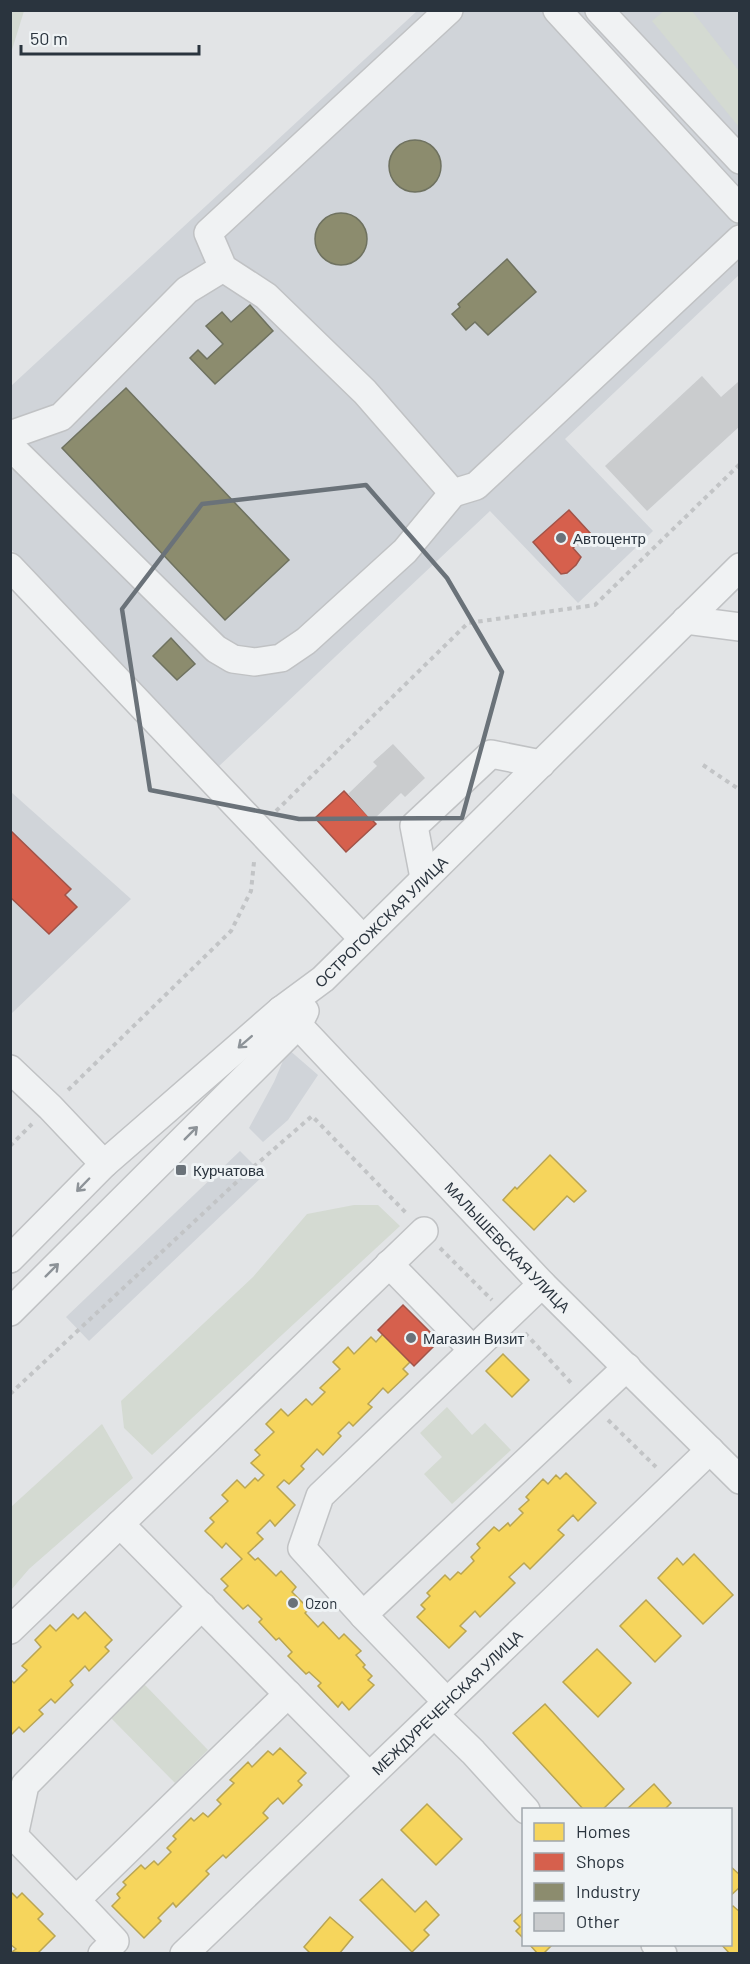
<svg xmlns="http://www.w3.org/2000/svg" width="750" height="1964" font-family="Barlow,sans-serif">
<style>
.built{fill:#d0d4d9}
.green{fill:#d4dad2}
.homes{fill:#f6d55c;stroke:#b9a553;stroke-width:1.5}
.shops{fill:#d6604d;stroke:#a25348;stroke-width:1.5}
.industry{fill:#8c8c6e;stroke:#6f7260;stroke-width:1.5}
.building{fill:#caccce}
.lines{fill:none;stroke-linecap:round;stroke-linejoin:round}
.minor-casing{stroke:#c0c2c4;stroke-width:30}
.path{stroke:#c2c4c6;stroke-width:4;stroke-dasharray:4.5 4.5;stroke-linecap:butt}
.minor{stroke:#f0f2f3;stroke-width:27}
.oneway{stroke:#8d9398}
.marked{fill:none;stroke:#6a7279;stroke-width:4.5;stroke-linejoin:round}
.poi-dot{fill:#6a7279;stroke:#eff3f5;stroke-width:2}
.labels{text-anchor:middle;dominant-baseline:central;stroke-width:6;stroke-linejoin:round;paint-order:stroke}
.poi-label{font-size:15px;fill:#2a343e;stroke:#eff3f5;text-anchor:start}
.street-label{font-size:15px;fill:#2a343e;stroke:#eff3f5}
</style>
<rect width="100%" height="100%" fill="#e2e4e6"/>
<g class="built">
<path d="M417 11H739V275L565 439 653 531 578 603 490 511 217 768 11 549V386Z"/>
<path d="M11 792 131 899 11 1014Z"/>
<path d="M288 1049 318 1075 288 1120 263 1142 249 1128 274 1082Z"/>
<path d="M240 1151 264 1175 89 1341 66 1317Z"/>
</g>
<g class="green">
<path d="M10 11H24L11 53H10Z"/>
<path d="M664 11H692L739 71V127L652 21Z"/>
<path d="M354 1205H378L400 1226 152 1455 124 1428 121 1401 253 1277 307 1214Z"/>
<path d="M447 1407 472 1435 485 1423 511 1450 452 1504 424 1474 442 1457 420 1433Z"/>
<path d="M102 1424 133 1478 29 1569 11 1590V1507Z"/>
<path d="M144 1684 208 1750 175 1783 110 1717Z"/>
</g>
<g class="homes">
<path d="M550 1155 586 1191 574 1202 567 1196 534 1230 503 1200 515 1187 517 1189Z"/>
<path d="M383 1334 410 1362 403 1369 408 1374 388 1393 383 1388 368 1404 372 1407 353 1426 349 1422 338 1433 341 1436 323 1455 317 1449 301 1466 304 1469 289 1484 284 1480 277 1487 295 1505 275 1526 270 1520 257 1533 263 1539 248 1553 255 1560 258 1558 276 1576 281 1571 296 1587 292 1592 309 1609 305 1613 318 1627 323 1622 339 1639 344 1634 361 1651 356 1655 365 1665 363 1667 372 1676 368 1680 374 1685 349 1710 342 1702 338 1707 318 1686 321 1683 309 1672 306 1674 288 1656 292 1652 279 1638 276 1640 259 1622 262 1619 248 1605 243 1609 224 1590 228 1586 221 1579 242 1559 226 1543 222 1548 205 1531 214 1522 210 1518 228 1501 222 1495 237 1480 245 1488 255 1478 258 1481 264 1475 251 1463 260 1455 255 1450 274 1432 266 1424 281 1409 288 1416 306 1399 312 1405 325 1392 320 1388 340 1369 333 1362 348 1347 354 1354 371 1337 376 1342Z"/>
<path d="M503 1354 529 1380 512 1397 486 1371Z"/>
<path d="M566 1473 596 1503 578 1521 573 1515 558 1530 564 1535 530 1569 524 1563 509 1577 515 1583 480 1617 475 1611 460 1626 466 1631 449 1648 417 1617 425 1609 421 1605 430 1596 427 1593 445 1575 450 1580 458 1572 461 1574 474 1561 471 1557 480 1548 477 1544 494 1527 499 1531 508 1523 510 1526 523 1513 519 1509 529 1500 526 1497 543 1479 548 1484 556 1475 560 1479Z"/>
<path d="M694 1554 733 1595 703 1624 658 1578 677 1558 683 1565Z"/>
<path d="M646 1600 681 1636 655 1662 620 1626Z"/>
<path d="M85 1612 112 1640 105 1647 109 1651 89 1671 85 1666 70 1681 73 1685 55 1703 51 1699 39 1710 43 1714 24 1732 19 1727 10 1736V1679L14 1683 27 1670 22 1666 41 1647 35 1640 50 1625 56 1631 73 1614 78 1619Z"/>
<path d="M597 1649 631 1683 598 1717 563 1682Z"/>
<path d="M545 1704 624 1789 602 1810H584L513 1733Z"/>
<path d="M280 1748 306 1773 298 1781 302 1785 283 1804 278 1798 270 1805 263 1813 268 1818 226 1858 223 1855 206 1871 209 1874 176 1907 173 1903 158 1918 161 1921 144 1938 112 1906 120 1898 117 1894 126 1885 123 1882 141 1865 145 1869 154 1861 158 1865 171 1852 167 1848 176 1839 173 1836 191 1818 194 1821 203 1813 208 1817 221 1804 217 1800 234 1783 230 1780 248 1762 252 1767 268 1751 273 1755Z"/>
<path d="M654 1784 671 1803 664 1810H626Z"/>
<path d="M427 1804 462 1839 436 1865 401 1830Z"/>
<path d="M730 1866 740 1875V1887L730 1896Z"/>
<path d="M382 1879 415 1912 426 1901 439 1915 424 1930 429 1935 412 1952 360 1900Z"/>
<path d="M10 1891 17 1898 22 1893 43 1914 38 1919 55 1936 37 1954 12 1952 16 1949 10 1944Z"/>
<path d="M733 1906 740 1912V1954H730L721 1944H730V1908Z"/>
<path d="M524 1912V1939L516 1931 520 1927 514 1921Z"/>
<path d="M330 1917 353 1937 339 1954H311L304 1947Z"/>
<path d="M529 1944H553L543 1954H538Z"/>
</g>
<g class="shops">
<path d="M569 510 590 533 573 548 581 557 576 565 567 573 561 574 533 542Z"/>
<path d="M344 791 376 824 346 852 315 818Z"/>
<path d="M10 830 71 889 65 895 77 907 49 934 10 897Z"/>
<path d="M403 1305 439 1341 414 1366 378 1330Z"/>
</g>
<g class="industry">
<circle cx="415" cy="166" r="26"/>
<circle cx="341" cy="239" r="26"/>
<path d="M507 259 536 292 488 335 475 322 466 330 452 314 460 307 458 304Z"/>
<path d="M250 305 273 331 215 384 190 358 198 350 207 359 223 344 206 326 222 312 231 322Z"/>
<path d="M126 388 289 560 225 620 62 448Z"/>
<path d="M171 638 195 664 177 680 153 656Z"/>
</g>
<g class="building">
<path d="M702 376 721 397 738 382 740 383V426L647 511 605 466Z"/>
<path d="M393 744 425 778 405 797 401 793 372 821 348 794 377 766 373 762Z"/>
</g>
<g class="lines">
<g class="minor-casing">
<g id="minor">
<path d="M449 10 208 233 223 268 266 296 365 392 453 493 476 486 740 239"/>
<path d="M557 10 740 209"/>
<path d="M599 10 740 160"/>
<path d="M10 435 61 417 187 290 223 268"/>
<path d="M10 446 216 649 233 659 255 662 281 658 306 641 405 551 453 493"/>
<path d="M10 567 363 939"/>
<path d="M686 620 740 627"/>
<path d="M424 878 414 826 491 754 541 764"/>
<path id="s1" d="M281 1010 298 1025 542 1284 740 1480"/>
<path d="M10 1069 50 1107 104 1164"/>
<path id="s2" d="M10 1259 104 1164 281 1010 323 979 740 567"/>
<path d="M389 1264 472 1349"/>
<path d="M10 1312 298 1025 305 1011"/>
<path d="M120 1524 369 1776"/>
<path d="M202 1606 25 1785 14 1836 76 1900 288 1694"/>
<path d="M363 1615 627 1367"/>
<path d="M10 1630 424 1231"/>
<path d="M447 1702 363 1615 302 1548 320 1496 542 1284"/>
<path d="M435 1715 473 1752 526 1810"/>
<path d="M76 1900 115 1941 102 1954"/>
<path d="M655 1944 663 1954"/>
<path id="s3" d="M184 1954 710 1450"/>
</g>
</g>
<g class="path">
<path d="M703 765 740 790"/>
<path d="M276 811 468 623 595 605 740 464"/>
<path d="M68 1090 231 931 251 891 254 862"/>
<path d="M10 1146 32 1124"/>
<path d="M440 1248 492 1300"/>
<path d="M525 1333 573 1385"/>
<path d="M10 1394 243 1176 312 1116 408 1215"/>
<path d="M608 1420 656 1467"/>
</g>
<use href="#minor" class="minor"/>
</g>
<defs><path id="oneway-shaft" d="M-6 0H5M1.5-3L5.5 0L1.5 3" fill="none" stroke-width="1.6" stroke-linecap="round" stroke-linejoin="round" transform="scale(1.5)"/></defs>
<g class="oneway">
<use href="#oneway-shaft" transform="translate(245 1042) rotate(139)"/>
<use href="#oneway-shaft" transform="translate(191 1133) rotate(-45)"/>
<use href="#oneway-shaft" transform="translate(83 1185) rotate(134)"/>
<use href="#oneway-shaft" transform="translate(52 1270) rotate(-45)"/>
</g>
<path class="marked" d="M366 485 447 578 502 672 462 818 299 819 150 790 122 609 202 504Z"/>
<g class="poi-dot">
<circle cx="561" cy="538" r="6"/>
<rect x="175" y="1164" width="12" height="12" rx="3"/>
<circle cx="411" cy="1338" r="6"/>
<circle cx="293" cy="1603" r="6"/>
</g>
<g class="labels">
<g class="poi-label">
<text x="573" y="538">Автоцентр</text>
<text x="193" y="1170">Курчатова</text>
<text x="423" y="1338">Магазин Визит</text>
<text x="305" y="1603">Ozon</text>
</g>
<g class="street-label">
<text stroke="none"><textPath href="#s2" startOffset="502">ОСТРОГОЖСКАЯ УЛИЦА</textPath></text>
<text stroke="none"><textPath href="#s1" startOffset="328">МАЛЫШЕВСКАЯ УЛИЦА</textPath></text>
<text stroke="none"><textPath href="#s3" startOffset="364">МЕЖДУРЕЧЕНСКАЯ УЛИЦА</textPath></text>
</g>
</g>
<rect width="750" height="1964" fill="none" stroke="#2a343e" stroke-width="24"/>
<rect x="522" y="1808" width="210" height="138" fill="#eff3f5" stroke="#a0a7ac" stroke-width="1.5"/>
<rect x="534" y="1823" width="30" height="18" fill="#f6d55c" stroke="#a0a7ac" stroke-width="1.5"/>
<text x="576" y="1838" font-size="18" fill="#2a343e">Homes</text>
<rect x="534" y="1853" width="30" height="18" fill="#d6604d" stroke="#a0a7ac" stroke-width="1.5"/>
<text x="576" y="1868" font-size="18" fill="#2a343e">Shops</text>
<rect x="534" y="1883" width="30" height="18" fill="#8c8c6e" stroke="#a0a7ac" stroke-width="1.5"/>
<text x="576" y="1898" font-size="18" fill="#2a343e">Industry</text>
<rect x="534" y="1913" width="30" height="18" fill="#caccce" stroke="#a0a7ac" stroke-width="1.5"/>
<text x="576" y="1928" font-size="18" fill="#2a343e">Other</text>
<path d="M21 45v9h178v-9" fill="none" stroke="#2a343e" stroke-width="3"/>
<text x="30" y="45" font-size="18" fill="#2a343e" stroke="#eff3f5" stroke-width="4.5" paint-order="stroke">50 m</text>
</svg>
